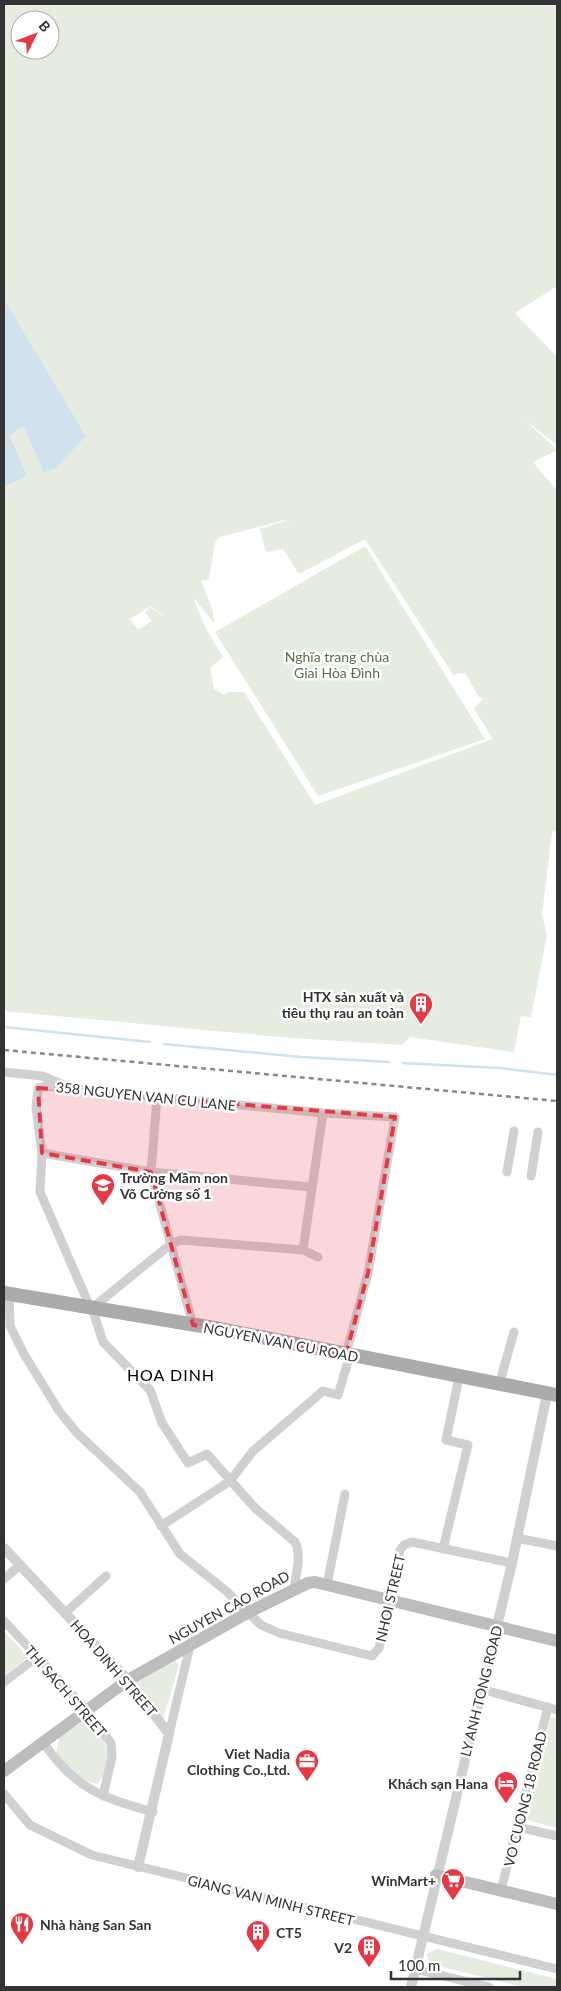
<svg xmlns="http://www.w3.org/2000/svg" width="561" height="1991" font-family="Lato,sans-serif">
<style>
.green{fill:#e6ecdf;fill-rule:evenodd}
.water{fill:#cfe2ee}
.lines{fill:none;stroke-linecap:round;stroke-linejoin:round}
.stream{stroke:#cfe2ee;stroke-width:2.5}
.minor{stroke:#d0d0d0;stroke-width:9}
.tertiary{stroke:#d0d0d0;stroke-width:10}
.secondary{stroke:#bdbdbd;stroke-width:12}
.primary{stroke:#ababab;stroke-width:14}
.rail{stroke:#888;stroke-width:2.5;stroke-dasharray:5 4;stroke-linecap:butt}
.marked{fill:#e63946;fill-opacity:0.2;stroke:#e63946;stroke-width:4;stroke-dasharray:10 6;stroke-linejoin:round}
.labels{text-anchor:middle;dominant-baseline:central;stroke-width:5;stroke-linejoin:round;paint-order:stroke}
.park-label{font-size:14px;fill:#56703f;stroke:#fff}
.poi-label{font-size:14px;font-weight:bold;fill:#333;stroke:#fff;text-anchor:end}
.street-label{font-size:14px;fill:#333;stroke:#fff}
.quarter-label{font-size:16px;letter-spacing:1px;fill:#000;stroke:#fff}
</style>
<rect width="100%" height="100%" fill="#fff"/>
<g class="green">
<path d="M4 4H557V286L515 313 557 357V445L524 419 557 450 533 462 557 491V830L552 832 542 914 547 935 531 1017 521 1016 514 1052 410 1037 402 1045 292 1038 4 1011V487L27 476 10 434 24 424 86 436 4 299ZM20 20H50V50H20ZM285 520 290 528 285 521 260 529 266 552 283 549 299 574 365 539 454 676 458 673 466 674 478 696 483 699 474 709 493 739 315 805 244 692H227L224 695 214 689 210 668 223 657 206 629 193 597 214 623 213 611 201 581 209 579 215 542 219 537ZM151 606 161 614 165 613 161 615 151 607 145 612 152 621 138 630 130 619Z"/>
<path d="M365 546 485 739 318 796 215 632Z"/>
<path d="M4 1631 28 1657 4 1676Z"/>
<path d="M175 1660 179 1665 163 1719 136 1682Z"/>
<path d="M553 1717 557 1718V1828L527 1820 550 1719Z"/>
<path d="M87 1718C93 1726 100 1733 104 1742 110 1753 107 1776 97 1784 80 1781 66 1767 56 1754L59 1738Z"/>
<path d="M437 1949 557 1979V1987H524L430 1964 426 1954Z"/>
</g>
<path class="water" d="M4 299 86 436 54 469 44 472 23 425 10 435 27 476 4 487Z"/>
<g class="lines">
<g class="stream">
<path d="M4 1027 150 1042"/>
<path d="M164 1044 301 1057 389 1062"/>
<path d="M403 1063 500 1068 557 1075"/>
</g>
<g class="minor">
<path d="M4 1072 42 1076 64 1085"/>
<path d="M157 1098 151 1172 193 1325"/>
<path d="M42 1153 151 1172 311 1187"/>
<path d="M507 1172 514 1131"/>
<path d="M531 1176 538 1132"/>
<path d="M303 1250 323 1113"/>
<path d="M9 1293 10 1326 24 1354 59 1411 77 1433 140 1492 180 1554 225 1590 261 1625 279 1633 372 1656 379 1648 400 1550 404 1545 412 1542 512 1563"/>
<path d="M90 1307 40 1192 42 1153 36 1107 38 1088 45 1086 323 1113 395 1117 368 1273 346 1354"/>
<path d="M499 1385 514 1332"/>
<path d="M161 1526 230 1481 253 1451 323 1391 338 1395 350 1355"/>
<path d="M517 1538 557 1546"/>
<path d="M443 1549 468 1445 446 1440 459 1377"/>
<path d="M4 1579 20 1565"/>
<path d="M327 1585 345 1494"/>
<path d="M294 1588C296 1574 302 1555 295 1542L255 1508 207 1454 188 1463 162 1423 150 1390 103 1342 92 1308 171 1244 181 1240 303 1250 318 1257"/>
<path d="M65 1613 106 1576"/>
<path d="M4 1621 86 1709 111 1743 112 1757 103 1796"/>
<path d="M4 1682 37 1657"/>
<path d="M481 1689 557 1710"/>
<path d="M169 1734 190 1646"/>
<path d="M43 1742C74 1788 100 1797 153 1812"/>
<path d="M4 1794 30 1825 92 1855 557 1969"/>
<path d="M518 1827 557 1836"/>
<path d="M501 1890 548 1707"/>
<path d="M415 1969 489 1987"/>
</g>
<g class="tertiary">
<path d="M4 1548 128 1680 169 1734 138 1867"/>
<path d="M411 1987 512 1563 547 1394"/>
</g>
<g class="secondary">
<path d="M4 1771 128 1680 249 1612 308 1583 315 1582 557 1641"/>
<path d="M436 1875 557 1904"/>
</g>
<path class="primary" d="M4 1293 220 1329 557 1395"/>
<path class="rail" d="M4 1050 557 1101"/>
</g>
<path class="marked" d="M38 1088 395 1117 368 1273 346 1354 193 1325 151 1172 42 1153Z"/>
<defs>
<g id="building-pin" transform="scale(1.25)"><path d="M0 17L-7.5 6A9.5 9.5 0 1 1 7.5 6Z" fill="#e63946" stroke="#fff"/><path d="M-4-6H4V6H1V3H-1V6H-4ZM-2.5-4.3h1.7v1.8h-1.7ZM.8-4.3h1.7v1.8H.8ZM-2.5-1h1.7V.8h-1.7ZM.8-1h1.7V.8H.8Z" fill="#fff"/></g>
<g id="school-pin" transform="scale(1.25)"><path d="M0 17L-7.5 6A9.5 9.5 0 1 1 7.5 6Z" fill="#e63946" stroke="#fff"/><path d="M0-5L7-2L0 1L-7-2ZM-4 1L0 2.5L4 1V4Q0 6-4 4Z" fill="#fff"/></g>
<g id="office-pin" transform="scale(1.25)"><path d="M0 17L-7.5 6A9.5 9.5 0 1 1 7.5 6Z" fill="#e63946" stroke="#fff"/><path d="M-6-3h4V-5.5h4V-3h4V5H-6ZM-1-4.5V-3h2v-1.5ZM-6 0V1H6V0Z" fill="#fff"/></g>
<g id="hotel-pin" transform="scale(1.25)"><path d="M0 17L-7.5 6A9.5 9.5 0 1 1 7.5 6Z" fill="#e63946" stroke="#fff"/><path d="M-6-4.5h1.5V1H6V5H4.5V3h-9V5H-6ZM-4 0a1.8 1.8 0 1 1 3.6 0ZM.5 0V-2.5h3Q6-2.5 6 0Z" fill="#fff"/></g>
<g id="supermarket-pin" transform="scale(1.25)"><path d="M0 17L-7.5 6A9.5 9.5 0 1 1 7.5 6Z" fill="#e63946" stroke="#fff"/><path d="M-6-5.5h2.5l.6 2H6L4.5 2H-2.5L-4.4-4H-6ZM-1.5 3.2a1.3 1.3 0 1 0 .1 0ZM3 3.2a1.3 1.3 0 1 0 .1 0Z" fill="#fff"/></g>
<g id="restaurant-pin" transform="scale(1.25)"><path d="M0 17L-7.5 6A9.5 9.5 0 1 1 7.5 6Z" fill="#e63946" stroke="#fff"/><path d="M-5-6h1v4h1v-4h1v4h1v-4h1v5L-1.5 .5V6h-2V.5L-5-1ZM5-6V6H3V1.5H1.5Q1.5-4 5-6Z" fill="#fff"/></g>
</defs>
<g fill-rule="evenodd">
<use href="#building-pin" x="421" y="1004"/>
<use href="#school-pin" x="103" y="1185"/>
<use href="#office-pin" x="307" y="1761"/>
<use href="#hotel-pin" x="506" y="1783"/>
<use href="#supermarket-pin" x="453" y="1880"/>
<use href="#restaurant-pin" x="22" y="1924"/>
<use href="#building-pin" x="258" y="1932"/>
<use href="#building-pin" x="369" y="1947"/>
</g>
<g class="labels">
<g class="park-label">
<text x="337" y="656">Nghĩa trang chùa<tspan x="337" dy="16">Giai Hòa Đình</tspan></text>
</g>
<g class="poi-label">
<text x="404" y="996">HTX sản xuất và<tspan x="404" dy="16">tiêu thụ rau an toàn</tspan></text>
<text x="120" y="1177" text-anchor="start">Trường Mầm non<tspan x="120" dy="16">Võ Cường số 1</tspan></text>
<text x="290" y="1753">Viet Nadia<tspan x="290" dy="16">Clothing Co.,Ltd.</tspan></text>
<text x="488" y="1783">Khách sạn Hana</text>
<text x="436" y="1880">WinMart+</text>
<text x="40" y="1924" text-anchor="start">Nhà hàng San San</text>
<text x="276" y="1932" text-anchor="start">CT5</text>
<text x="352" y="1947">V2</text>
</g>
<g class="street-label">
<text transform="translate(146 1096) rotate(6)">358 NGUYEN VAN CU LANE</text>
<text transform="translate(281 1342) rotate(11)">NGUYEN VAN CU ROAD</text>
<text transform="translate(390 1598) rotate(-77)">NHOI STREET</text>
<text transform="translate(229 1607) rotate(-29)">NGUYEN CAO ROAD</text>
<text transform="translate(114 1668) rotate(49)">HOA DINH STREET</text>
<text transform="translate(66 1691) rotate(49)">THI SACH STREET</text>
<text transform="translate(481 1691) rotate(-76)">LY ANH TONG ROAD</text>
<text transform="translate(525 1799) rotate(-76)">VO CUONG 18 ROAD</text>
<text transform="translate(271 1900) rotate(14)">GIANG VAN MINH STREET</text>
</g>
<g class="quarter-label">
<text x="171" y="1374">HOA DINH</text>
</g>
</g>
<rect width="561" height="1991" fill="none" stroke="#333333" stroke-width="10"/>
<g transform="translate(35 35) rotate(48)"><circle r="24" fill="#ffffff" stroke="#adadad"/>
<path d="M0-4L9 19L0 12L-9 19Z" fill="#e63946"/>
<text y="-8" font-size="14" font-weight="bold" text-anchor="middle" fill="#333333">B</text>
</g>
<path d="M391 1971v8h129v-8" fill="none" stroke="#333333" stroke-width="2.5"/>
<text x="398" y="1971" font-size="15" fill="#333333" stroke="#ffffff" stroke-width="4" paint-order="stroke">100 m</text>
</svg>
